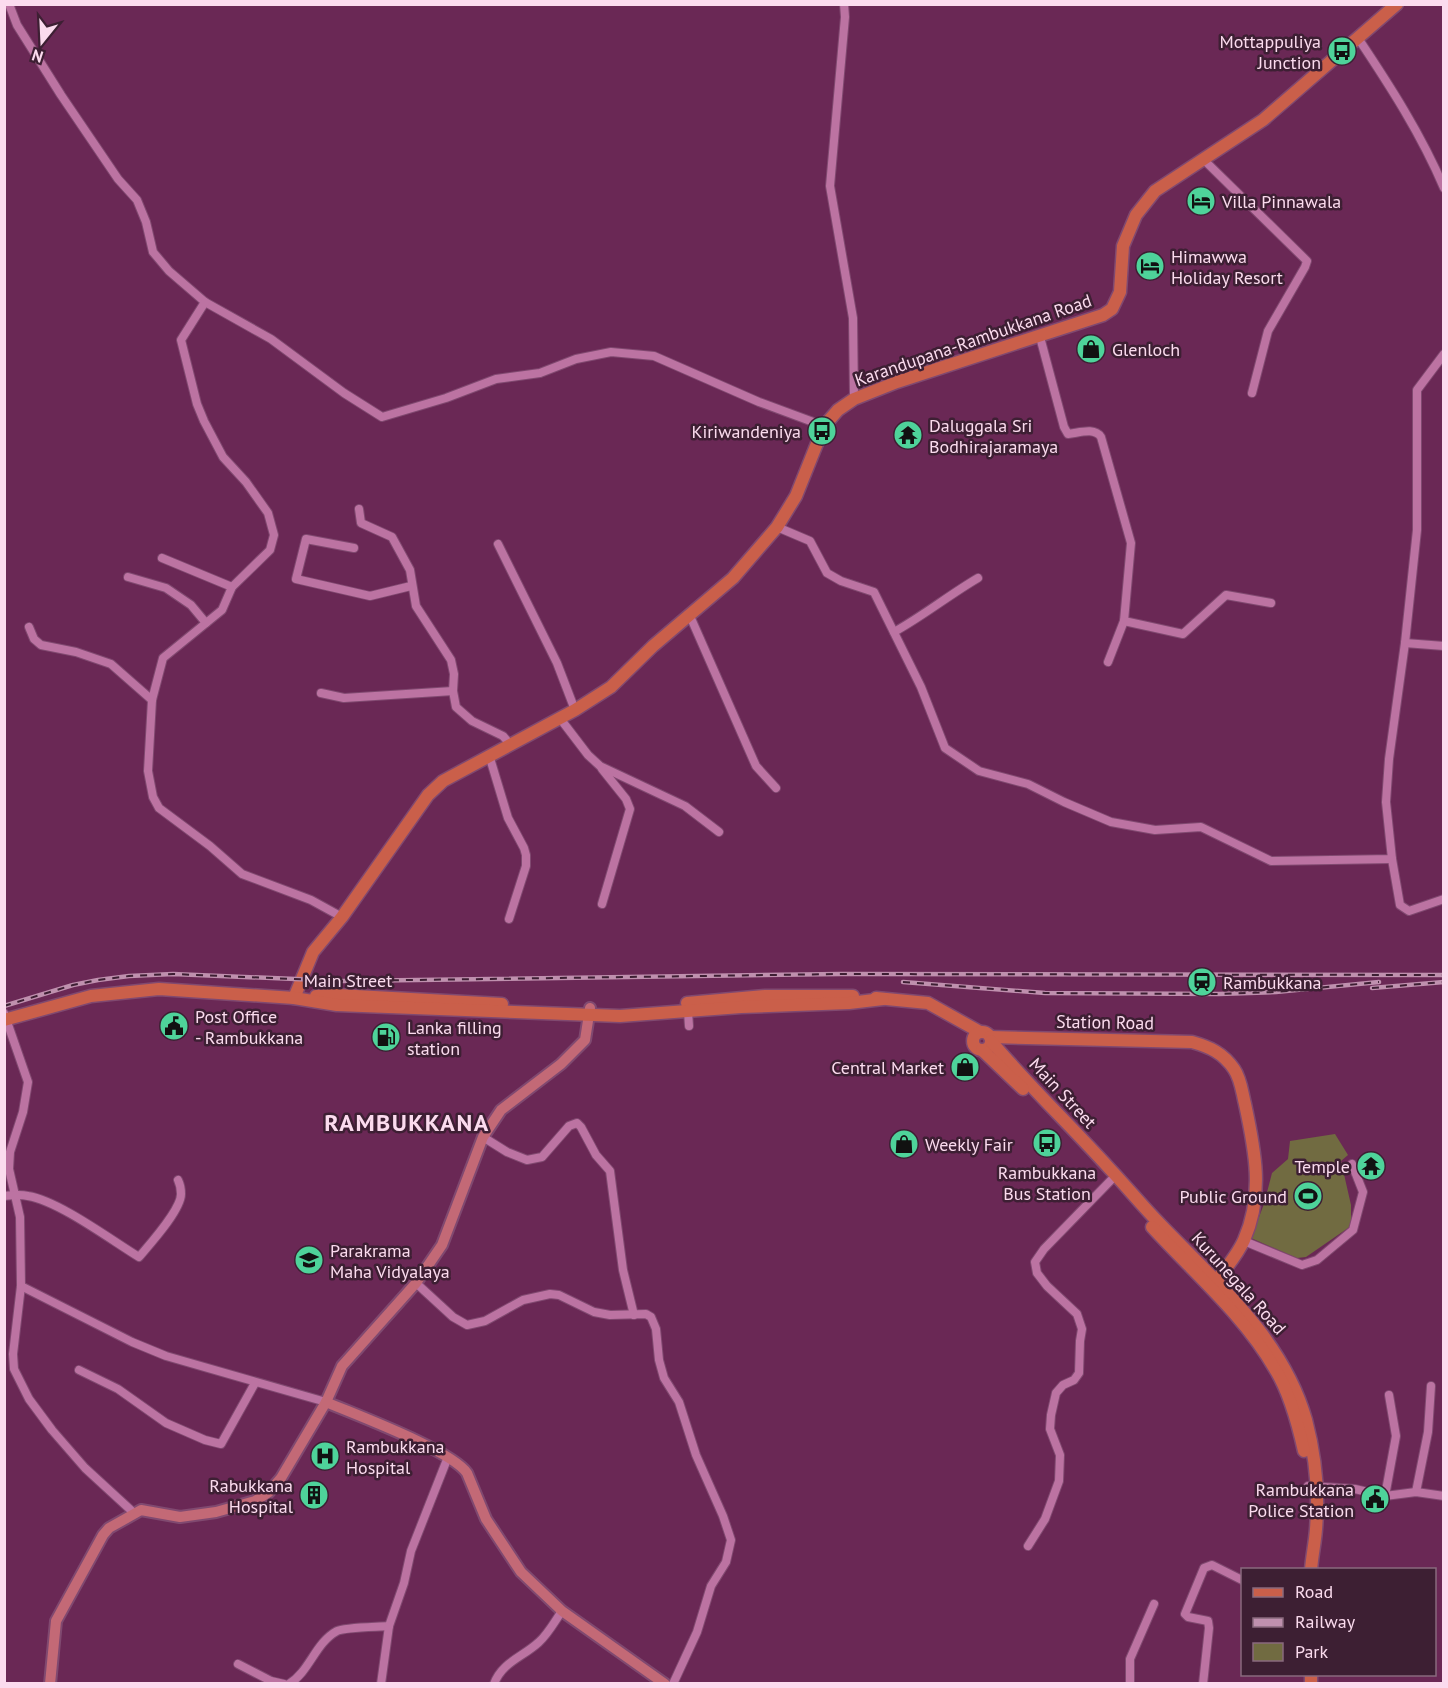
<svg xmlns="http://www.w3.org/2000/svg" width="1448" height="1688" font-family="'PT Sans',sans-serif">
<style>
.green{fill:#716b41}
.lines{fill:none;stroke-linecap:round;stroke-linejoin:round}
.street-casing{stroke:#804970;stroke-width:10}
.secondary-casing{stroke:#804970;stroke-width:14}
.primary-casing{stroke:#804970;stroke-width:15}
.street{stroke:#bc73a2;stroke-width:8}
.secondary{stroke:#c36976;stroke-width:10}
.primary{stroke:#ca5f4a;stroke-width:12}
.rail-casing{stroke:#bf90ae;stroke-width:4.5}
.rail{stroke:#3d1f33;stroke-width:2;stroke-dasharray:7;stroke-linecap:butt}
.labels{text-anchor:middle;dominant-baseline:central;stroke-width:5;stroke-linejoin:round;paint-order:stroke}
.poi-label{font-size:18px;fill:#fbdbee;stroke:#3d1f33;text-anchor:start}
.street-label{font-size:18px;fill:#fbdbee;stroke:#3d1f33}
.district-label{font-size:24px;font-weight:bold;letter-spacing:1.5px;fill:#fbdbee;stroke:#3d1f33}
</style>
<rect width="100%" height="100%" fill="#6a2855"/>
<path class="green" d="M1335 1134 1348 1155 1341 1161 1351 1205V1226L1306 1257 1297 1258 1251 1238 1264 1204 1272 1173 1288 1159 1290 1141Z"/>
<g class="lines">
<g class="street-casing">
<g id="street">
<path d="M9 4 17 25 61 95 118 179 137 200 146 222 153 252 169 271 205 302 271 339 344 393 382 417 446 398 496 379 540 373 576 359 611 352 654 356 759 402 824 426"/>
<path d="M844 4 845 17 830 186 853 318 854 399"/>
<path d="M1358 38C1390 86 1421 134 1444 188"/>
<path d="M1203 159 1307 261 1305 267 1268 331 1252 393"/>
<path d="M205 302 181 340 197 404 204 421 223 457 246 482 268 513 274 535 270 550 232 587 222 610 163 658 152 700 148 771 153 797 159 808 210 846 242 874 311 900 342 917"/>
<path d="M1040 337 1064 427 1068 434C1079 433 1094 427 1101 437L1131 543 1124 621 1108 662"/>
<path d="M359 509 361 523 392 537 410 570 416 606 451 660 454 674 453 691 456 707 472 721 503 736 510 744"/>
<path d="M777 527 810 541 827 573 841 581 874 592 921 687 945 748 979 771 1028 784 1064 802 1111 822 1155 830 1201 827 1271 861 1392 859 1386 802 1389 759 1405 643 1417 530V390L1444 354"/>
<path d="M498 544 557 663 575 710"/>
<path d="M354 548 306 539 296 579 370 596 411 586"/>
<path d="M162 558 232 587"/>
<path d="M128 577 166 588 191 605 206 623"/>
<path d="M690 616 756 766 776 788"/>
<path d="M1124 621 1183 634 1226 595 1271 603"/>
<path d="M29 627 34 639 41 645 76 652 111 664 152 700"/>
<path d="M894 632C923 616 949 595 978 578"/>
<path d="M1405 643 1444 646"/>
<path d="M321 693 344 698 453 691"/>
<path d="M559 717 588 755 600 766 685 806 719 832"/>
<path d="M489 755 508 818 524 848 526 855V866L509 919"/>
<path d="M602 769 626 799 630 809 602 904"/>
<path d="M1392 859 1400 905 1409 911 1444 899"/>
<path d="M688 1012 689 1026"/>
<path d="M4 1013 28 1082 23 1112 10 1152 9 1169 20 1217 21 1286 13 1354 14 1369 29 1399 52 1430 85 1468 134 1513"/>
<path d="M483 1137 507 1152 527 1160 542 1157 569 1126 577 1123 581 1127 596 1155 610 1171 623 1270 634 1315"/>
<path d="M4 1196C12 1195 20 1194 28 1196 59 1201 111 1240 139 1257 150 1244 181 1210 181 1194 181 1189 180 1184 178 1180"/>
<path d="M1244 1241 1302 1265 1317 1260 1353 1230 1363 1192 1352 1164"/>
<path d="M416 1283 453 1317 467 1325 485 1321 523 1300 550 1294 559 1295 594 1312 610 1315 646 1314 651 1317 656 1329 659 1360 664 1378 679 1402 696 1455 723 1516 731 1540 726 1562 711 1586 697 1632 673 1684"/>
<path d="M21 1286 132 1342 166 1356 326 1402"/>
<path d="M79 1370 118 1389 166 1423 205 1440 221 1444 255 1383"/>
<path d="M1308 1486 1355 1489 1385 1496 1416 1492 1444 1496"/>
<path d="M1416 1492 1428 1432 1431 1386"/>
<path d="M1385 1496 1396 1436 1389 1395"/>
<path d="M1028 1546 1045 1519 1059 1481 1060 1455 1050 1429 1051 1415 1056 1393 1063 1385 1074 1380 1079 1373 1080 1341 1082 1329 1077 1314 1047 1286 1037 1273 1035 1262 1044 1249 1116 1175"/>
<path d="M238 1664 271 1681 284 1684"/>
<path d="M289 1684C310 1671 315 1643 337 1631 345 1627 378 1627 389 1626"/>
<path d="M381 1684 389 1626 404 1583 411 1551 448 1457"/>
<path d="M494 1684C502 1662 523 1657 539 1642 548 1634 555 1621 562 1611"/>
<path d="M1130 1684V1659L1154 1604"/>
<path d="M1203 1684 1209 1628 1208 1621 1188 1617 1185 1614 1204 1568 1212 1565 1242 1580"/>
</g>
</g>
<g class="secondary-casing">
<g id="secondary">
<path d="M326 1402C356 1415 451 1450 467 1473L486 1519 521 1572 562 1611 665 1684"/>
<path d="M50 1684 56 1621 103 1535 109 1528 141 1510 180 1517 216 1512 255 1501 269 1492 281 1478 326 1402 342 1366 416 1283 442 1245 483 1137 501 1110 561 1064 585 1040 590 1008"/>
</g>
</g>
<g class="primary-casing">
<g id="primary">
<path d="M316 996 337 995 502 1004"/>
<path d="M294 998 313 952 342 917 428 795 443 781 575 710 611 687 653 646 733 578 777 527 796 496 824 426 838 410 854 399 897 382 1103 315 1112 309 1120 292 1123 246 1136 215 1155 191 1263 120 1397 4"/>
<path d="M876 998 928 1003 980 1032"/>
<path d="M687 1003 765 996H853"/>
<path d="M4 1020 91 996 159 989 294 998 337 1005 620 1016 741 1007 849 1003 883 999"/>
<circle cx="982" cy="1041" r="9"/>
<path d="M990 1037 1192 1042C1210 1047 1223 1053 1234 1069 1241 1079 1242 1092 1245 1104 1255 1150 1264 1195 1244 1240 1237 1256 1223 1272 1212 1286"/>
<path d="M991 1041C1028 1085 1070 1125 1109 1168 1127 1187 1143 1207 1161 1225 1218 1284 1283 1339 1306 1420 1315 1454 1319 1494 1316 1529 1315 1543 1312 1556 1311 1570"/>
<path d="M982 1050 1023 1089"/>
<path d="M1152 1227C1193 1272 1244 1315 1275 1369 1290 1393 1298 1424 1304 1451"/>
<path d="M1311 1674V1684"/>
</g>
</g>
<use href="#street" class="street"/>
<use href="#secondary" class="secondary"/>
<use href="#primary" class="primary"/>
<g class="rail-casing">
<g id="rail">
<path d="M903 982 1045 993 1219 994 1276 992 1379 982"/>
<path d="M1372 988 1444 982"/>
<path d="M4 1006 73 985 98 980 129 976 173 974 343 981 841 974 1444 975"/>
</g>
</g>
<use href="#rail" class="rail"/>
</g>
<defs>
<g id="bus-disc" transform="scale(1.5)"><circle r="9.5" fill="#4ed39a" stroke="#3d1f33"/><path d="M-5-6H5V4H4V6H2V4H-2V6H-4V4H-5ZM-3.5-4V0h7V-4ZM-3.5 1.2v1.5H-2V1.2ZM2 1.2v1.5H3.5V1.2Z" fill="#111"/></g>
<g id="hotel-disc" transform="scale(1.5)"><circle r="9.5" fill="#4ed39a" stroke="#3d1f33"/><path d="M-6-4.5h1.5V1H6V5H4.5V3h-9V5H-6ZM-4 0a1.8 1.8 0 1 1 3.6 0ZM.5 0V-2.5h3Q6-2.5 6 0Z" fill="#111"/></g>
<g id="shop-disc" transform="scale(1.5)"><circle r="9.5" fill="#4ed39a" stroke="#3d1f33"/><path d="M-5-2.5h2.3a2.7 3.5 0 0 1 5.4 0H5L5.5 6h-11ZM-1.5-2.5h3a1.5 2.3 0 0 0-3 0Z" fill="#111"/></g>
<g id="temple-disc" transform="scale(1.5)"><circle r="9.5" fill="#4ed39a" stroke="#3d1f33"/><path d="M0-6L5-2H3V0L6.5 2.5H4V6H1.5V3h-3V6H-4V2.5H-6.5L-3 0V-2H-5Z" fill="#111"/></g>
<g id="station-disc" transform="scale(1.5)"><circle r="9.5" fill="#4ed39a" stroke="#3d1f33"/><path d="M-3-6H3Q5-6 5-4V2Q5 4 3 4L4.5 6H3L1.5 4h-3L-3 6H-4.5L-3 4Q-5 4-5 2V-4Q-5-6-3-6ZM-3.5-4v3h7v-3ZM-3.5 1v1.5H-2V1ZM2 1v1.5H3.5V1Z" fill="#111"/></g>
<g id="civic-disc" transform="scale(1.5)"><circle r="9.5" fill="#4ed39a" stroke="#3d1f33"/><path d="M-.6-6.5H3V-4.5H.6V-3L4-1V1h2V6H-6V1h2V-1L-.6-3ZM-1.2 2.5V6h2.4V2.5Z" fill="#111"/></g>
<g id="fuel-disc" transform="scale(1.5)"><circle r="9.5" fill="#4ed39a" stroke="#3d1f33"/><path d="M-5.5-6h7V0h2V4h1.3V-2.5L3-4.5l.8-.8L6-3V5H2.5V1h-1V6h-7ZM-4.2-4.7v3.2H.2V-4.7Z" fill="#111"/></g>
<g id="stadium-disc" transform="scale(1.5)"><circle r="9.5" fill="#4ed39a" stroke="#3d1f33"/><path d="M0-5a6.5 5 0 1 0 0 10a6.5 5 0 1 0 0-10ZM-3.5-1.8h7v3.6h-7Z" fill="#111"/></g>
<g id="school-disc" transform="scale(1.5)"><circle r="9.5" fill="#4ed39a" stroke="#3d1f33"/><path d="M0-5L7-2L0 1L-7-2ZM-4 1L0 2.5L4 1V4Q0 6-4 4Z" fill="#111"/></g>
<g id="hospital-disc" transform="scale(1.5)"><circle r="9.5" fill="#4ed39a" stroke="#3d1f33"/><path d="M-5-5h3v3.5h4V-5h3V5h-3V1.5h-4V5h-3Z" fill="#111"/></g>
<g id="building-disc" transform="scale(1.5)"><circle r="9.5" fill="#4ed39a" stroke="#3d1f33"/><path d="M-4-6H4V6H1V3H-1V6H-4ZM-2.5-4.3h1.7v1.8h-1.7ZM.8-4.3h1.7v1.8H.8ZM-2.5-1h1.7V.8h-1.7ZM.8-1h1.7V.8H.8Z" fill="#111"/></g>
</defs>
<g fill-rule="evenodd">
<use href="#bus-disc" x="1342" y="51"/>
<use href="#hotel-disc" x="1201" y="201"/>
<use href="#hotel-disc" x="1150" y="266"/>
<use href="#shop-disc" x="1091" y="349"/>
<use href="#bus-disc" x="822" y="431"/>
<use href="#temple-disc" x="908" y="435"/>
<use href="#station-disc" x="1202" y="982"/>
<use href="#civic-disc" x="174" y="1026"/>
<use href="#fuel-disc" x="386" y="1037"/>
<use href="#shop-disc" x="965" y="1067"/>
<use href="#bus-disc" x="1047" y="1143"/>
<use href="#shop-disc" x="904" y="1144"/>
<use href="#temple-disc" x="1371" y="1166"/>
<use href="#stadium-disc" x="1308" y="1196"/>
<use href="#school-disc" x="309" y="1260"/>
<use href="#hospital-disc" x="325" y="1456"/>
<use href="#building-disc" x="314" y="1495"/>
<use href="#civic-disc" x="1375" y="1499"/>
</g>
<g class="labels">
<g class="poi-label">
<text x="1321" y="41" text-anchor="end">Mottappuliya<tspan x="1321" dy="21">Junction</tspan></text>
<text x="1222" y="201">Villa Pinnawala</text>
<text x="1171" y="256">Himawwa<tspan x="1171" dy="21">Holiday Resort</tspan></text>
<text x="1112" y="349">Glenloch</text>
<text x="929" y="425">Daluggala Sri<tspan x="929" dy="21">Bodhirajaramaya</tspan></text>
<text x="801" y="431" text-anchor="end">Kiriwandeniya</text>
<text x="1223" y="982">Rambukkana</text>
<text x="195" y="1016">Post Office<tspan x="195" dy="21">- Rambukkana</tspan></text>
<text x="407" y="1027">Lanka filling<tspan x="407" dy="21">station</tspan></text>
<text x="944" y="1067" text-anchor="end">Central Market</text>
<text x="925" y="1144">Weekly Fair</text>
<text x="1350" y="1166" text-anchor="end">Temple</text>
<text x="1047" y="1172" text-anchor="middle">Rambukkana<tspan x="1047" dy="21">Bus Station</tspan></text>
<text x="1287" y="1196" text-anchor="end">Public Ground</text>
<text x="330" y="1250">Parakrama<tspan x="330" dy="21">Maha Vidyalaya</tspan></text>
<text x="346" y="1446">Rambukkana<tspan x="346" dy="21">Hospital</tspan></text>
<text x="293" y="1485" text-anchor="end">Rabukkana<tspan x="293" dy="21">Hospital</tspan></text>
<text x="1354" y="1489" text-anchor="end">Rambukkana<tspan x="1354" dy="21">Police Station</tspan></text>
</g>
<g class="street-label">
<text transform="translate(973 340) rotate(-19)">Karandupana-Rambukkana Road</text>
<text x="348" y="980">Main Street</text>
<text transform="translate(1105 1022) rotate(1)">Station Road</text>
<text transform="translate(1063 1093) rotate(47)">Main Street</text>
<text transform="translate(1239 1283) rotate(48)">Kurunegala Road</text>
</g>
<g class="district-label">
<text x="407" y="1122">RAMBUKKANA</text>
</g>
</g>
<rect width="1448" height="1688" fill="none" stroke="#fbdbee" stroke-width="12"/>
<rect x="1241" y="1568" width="195" height="108" fill="#3d1f33" stroke="#896a7e" stroke-width="1.5"/>
<rect x="1253" y="1588" width="30" height="9" fill="#ca5f4a" stroke="#896a7e" stroke-width="1.5"/>
<text x="1295" y="1598" font-size="18" fill="#fbdbee">Road</text>
<rect x="1253" y="1618" width="30" height="9" fill="#bf90ae" stroke="#896a7e" stroke-width="1.5"/>
<text x="1295" y="1628" font-size="18" fill="#fbdbee">Railway</text>
<rect x="1253" y="1643" width="30" height="18" fill="#716b41" stroke="#896a7e" stroke-width="1.5"/>
<text x="1295" y="1658" font-size="18" fill="#fbdbee">Park</text>
<g transform="translate(42 42) rotate(198)" stroke="#3d1f33" stroke-width="4.5" paint-order="stroke">
<path d="M0-4.5L10 22L0 15L-10 22Z" fill="#fbdbee"/>
<text y="-9" font-size="16" font-weight="bold" text-anchor="middle" fill="#fbdbee">N</text>
</g>
</svg>
